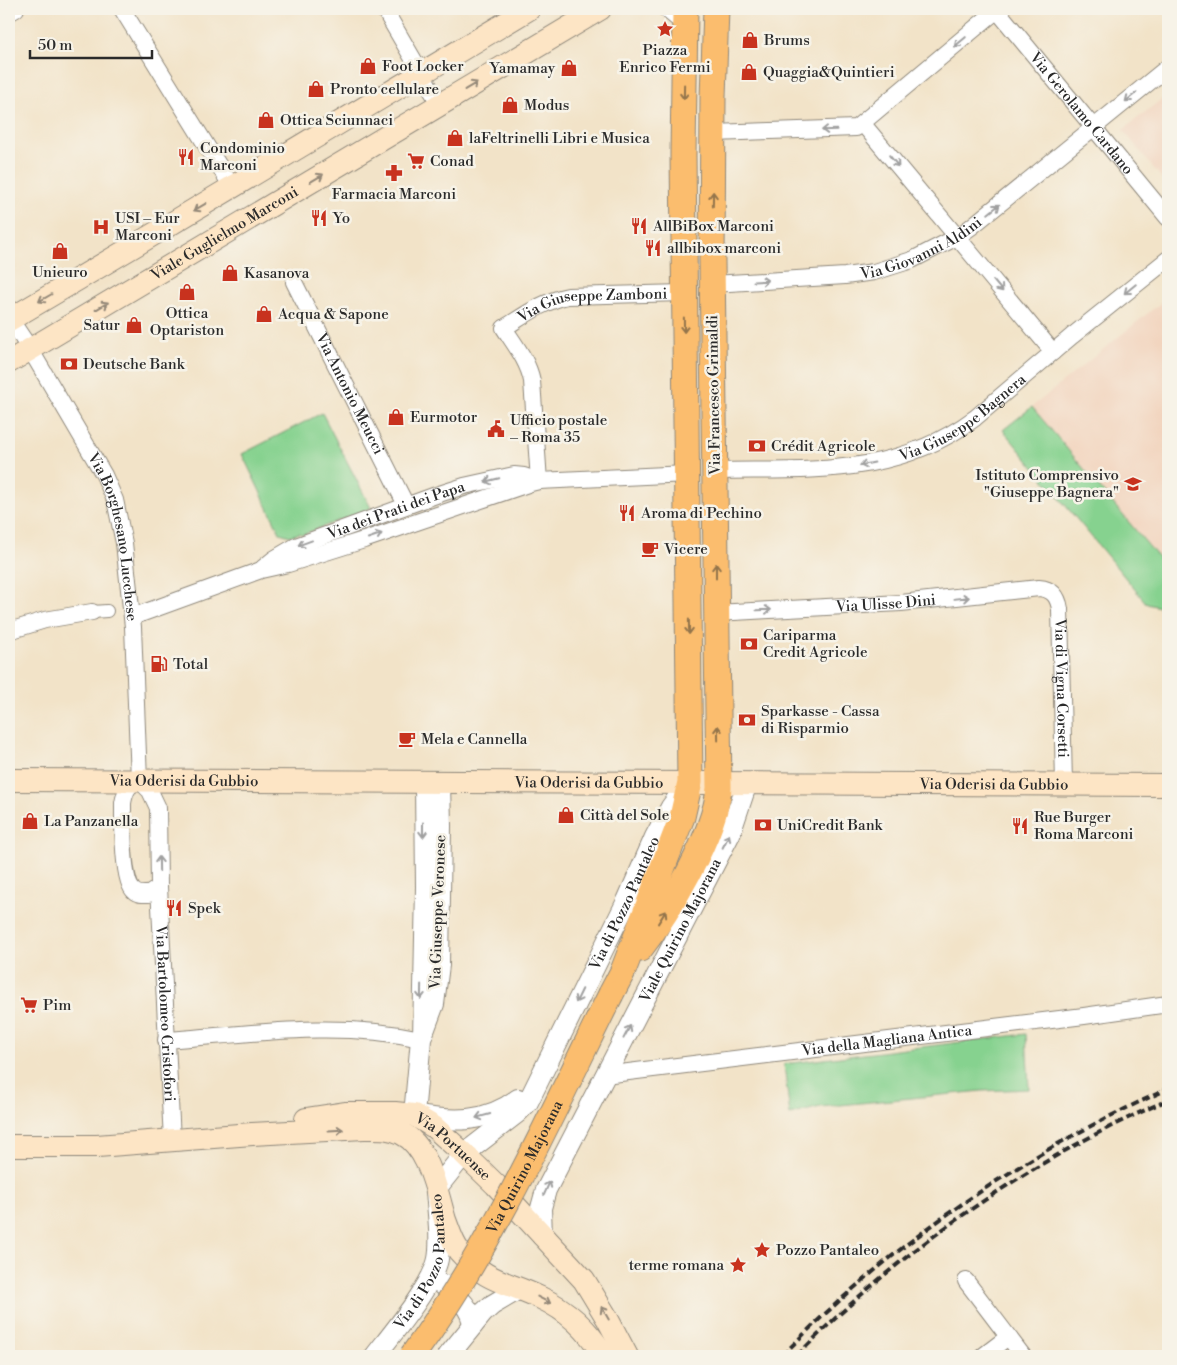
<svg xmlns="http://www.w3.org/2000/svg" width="1177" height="1365" font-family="'Libre Bodoni',serif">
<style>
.built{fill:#f2d4be}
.green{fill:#86d28f;stroke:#587e5d}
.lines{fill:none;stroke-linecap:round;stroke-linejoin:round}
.pedestrian-casing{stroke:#8e877a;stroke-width:14}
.minor-casing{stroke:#8e877a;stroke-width:18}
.tertiary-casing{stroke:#8e877a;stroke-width:22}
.secondary-casing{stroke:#8e877a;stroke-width:24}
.primary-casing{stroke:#8e877a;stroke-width:27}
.pedestrian{stroke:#fff;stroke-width:12}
.minor{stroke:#fff;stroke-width:16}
.tertiary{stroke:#fff;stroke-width:20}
.secondary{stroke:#fde5c5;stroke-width:22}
.primary{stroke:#fbbd6e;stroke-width:25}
.rail{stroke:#2b2b2b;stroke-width:4;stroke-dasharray:8 4;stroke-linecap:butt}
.primary-bridge-casing{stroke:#8e877a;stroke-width:27;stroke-linecap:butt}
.primary-bridge{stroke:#fbbd6e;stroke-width:25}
.oneway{stroke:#a0a0a0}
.oneway2{stroke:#948878}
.oneway3{stroke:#93744c}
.labels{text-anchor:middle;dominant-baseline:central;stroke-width:5;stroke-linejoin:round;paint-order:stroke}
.poi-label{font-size:15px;fill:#2b2b2b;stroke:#f7f3e8;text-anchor:start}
.street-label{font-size:15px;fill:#2b2b2b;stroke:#f7f3e8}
</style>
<rect width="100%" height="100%" fill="#f7f3e8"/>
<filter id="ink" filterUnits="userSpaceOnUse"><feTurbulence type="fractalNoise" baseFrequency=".02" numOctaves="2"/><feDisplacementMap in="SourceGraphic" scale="10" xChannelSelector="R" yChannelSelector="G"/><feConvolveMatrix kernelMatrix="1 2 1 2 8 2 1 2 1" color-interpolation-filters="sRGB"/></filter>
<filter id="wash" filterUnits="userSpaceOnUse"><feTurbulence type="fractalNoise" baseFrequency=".0096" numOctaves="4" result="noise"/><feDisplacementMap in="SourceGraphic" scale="20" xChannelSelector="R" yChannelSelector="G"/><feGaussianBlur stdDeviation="1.12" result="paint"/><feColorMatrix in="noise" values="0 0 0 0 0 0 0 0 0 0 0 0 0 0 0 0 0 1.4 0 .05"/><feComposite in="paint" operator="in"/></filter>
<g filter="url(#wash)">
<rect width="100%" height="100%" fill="#f2e3c8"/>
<g class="built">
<path d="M1168 94V186L1123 130Z"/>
<path d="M1168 297V561L1164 564 1032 407Z"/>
</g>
<g class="green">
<path d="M1032 407 1164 564 1168 561V609L1147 604 1003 430Z"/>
<path d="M322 413 371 508 302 535 300 533 290 536 280 533 242 454Z"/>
<path d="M1026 1034 1029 1089 982 1091 820 1107 790 1115 784 1064Z"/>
</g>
</g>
<g filter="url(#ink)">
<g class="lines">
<g class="pedestrian-casing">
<path id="pedestrian" d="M92 612 107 611"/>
</g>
<g class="minor-casing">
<g id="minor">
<path d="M122 9 232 187"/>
<path d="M384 9 440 105"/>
<path d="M666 9 684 24"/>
<path id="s1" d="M996 9 1168 218"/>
<path d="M9 13 16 9"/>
<path d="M863 124 1053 352"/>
<path d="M713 133 856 128 997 10"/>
<path id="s2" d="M294 282 406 505"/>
<path id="s3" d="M713 284 845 276 874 272 912 260 957 237 971 227 1168 67"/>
<path id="s4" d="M9 313 10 319 30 349 104 475 115 500 124 543 133 627 139 780"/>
<path id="s5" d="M715 471C809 469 895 478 975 418L1072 336 1168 259"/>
<path id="s6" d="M539 481 532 381C528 361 515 345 504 328 525 315 544 301 568 296L684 293"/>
<path id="s7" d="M263 568 274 559 296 546 436 495 464 486 514 475 524 476 539 481"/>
<path id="s8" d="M716 613 901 603 1039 588C1052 589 1058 596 1060 609L1064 784"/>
<path d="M132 617 261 570 288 564 364 540 531 483 539 481 687 474"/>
<path d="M9 631 45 620 92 612"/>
<path id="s9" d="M139 780 150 791 158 808 159 887 172 1140"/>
<path d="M139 780C128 784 125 792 123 803 123 819 122 882 134 891 138 895 144 894 149 894L159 887"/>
<path d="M166 1040C251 1034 337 1020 421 1039L424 887 423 782"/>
<path id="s10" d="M604 1075 1084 1016 1168 1004"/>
<path d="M966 1281 1023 1356"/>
<path d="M983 1356 1008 1337"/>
</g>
</g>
<g class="tertiary-casing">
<g id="tertiary">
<path d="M440 782 441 826 439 965 434 1004 421 1039 414 1115C452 1122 485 1124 518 1099"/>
<path id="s11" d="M542 1236 541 1208 546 1190 730 834 747 783"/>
<path d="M442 1284C456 1296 471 1306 473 1325"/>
<path id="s12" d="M375 1356C392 1334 433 1285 438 1259 442 1237 437 1212 436 1189L464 1154 517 1113 528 1102 627 901 655 837 671 807 688 784"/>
<path d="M448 1356 483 1313 492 1305 519 1289"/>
</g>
</g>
<g class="secondary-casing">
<g id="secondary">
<path d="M9 320 134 246 529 9"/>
<path id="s13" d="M9 362 600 9"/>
<path id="s14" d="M9 780 1168 785"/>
<path id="s15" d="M306 1119 345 1113H395L414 1115 434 1127 464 1154 496 1185 584 1280 607 1318 627 1356"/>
<path d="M9 1146H97L252 1134 364 1128C377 1128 390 1127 401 1133 429 1146 437 1193 445 1220 449 1230 452 1242 459 1251 487 1283 506 1281 541 1298 567 1310 589 1331 604 1356"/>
</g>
</g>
<g class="primary-casing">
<g id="primary">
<path d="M640 949C669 912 715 835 719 788L712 261 713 97 716 9"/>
<path d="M611 994 623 971 682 817 690 782 683 155 685 9"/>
</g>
</g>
<use href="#pedestrian" class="pedestrian"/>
<use href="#minor" class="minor"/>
<use href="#tertiary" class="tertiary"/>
<use href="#secondary" class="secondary"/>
<use href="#primary" class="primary"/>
<g class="rail">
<path d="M782 1356C891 1244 1024 1152 1168 1089"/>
<path d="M797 1356C898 1251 1034 1157 1168 1100"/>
</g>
<g class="primary-bridge-casing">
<g id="primary-bridge">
<path id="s16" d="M412 1356C493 1245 550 1117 611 994"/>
</g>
</g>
<use href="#primary-bridge" class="primary-bridge"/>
</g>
<defs><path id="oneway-shaft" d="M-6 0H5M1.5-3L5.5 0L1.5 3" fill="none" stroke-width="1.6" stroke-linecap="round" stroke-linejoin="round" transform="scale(1.25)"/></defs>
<g class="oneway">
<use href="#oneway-shaft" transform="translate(960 42) rotate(140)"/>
<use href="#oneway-shaft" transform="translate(1131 97) rotate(141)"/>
<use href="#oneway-shaft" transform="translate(829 130) rotate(178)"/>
<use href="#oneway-shaft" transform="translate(894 161) rotate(50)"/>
<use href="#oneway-shaft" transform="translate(994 209) rotate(-39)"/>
<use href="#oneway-shaft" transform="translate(761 281) rotate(-3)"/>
<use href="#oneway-shaft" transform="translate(998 286) rotate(50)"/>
<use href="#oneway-shaft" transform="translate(1130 289) rotate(141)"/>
<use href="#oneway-shaft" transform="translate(867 464) rotate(169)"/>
<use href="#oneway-shaft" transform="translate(492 480) rotate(167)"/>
<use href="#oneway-shaft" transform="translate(375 536) rotate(-19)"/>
<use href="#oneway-shaft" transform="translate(305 543) rotate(160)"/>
<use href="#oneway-shaft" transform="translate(962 598) rotate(-6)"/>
<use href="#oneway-shaft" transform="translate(764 610) rotate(-2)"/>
<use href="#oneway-shaft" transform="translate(423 830) rotate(90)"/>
<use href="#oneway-shaft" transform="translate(726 841) rotate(-63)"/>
<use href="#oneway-shaft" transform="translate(159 864) rotate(-91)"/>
<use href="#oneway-shaft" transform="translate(421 992) rotate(91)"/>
<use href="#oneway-shaft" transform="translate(579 996) rotate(116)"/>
<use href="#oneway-shaft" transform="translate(627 1032) rotate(-62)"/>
<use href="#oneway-shaft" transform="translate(483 1116) rotate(165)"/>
<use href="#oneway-shaft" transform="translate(547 1188) rotate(-66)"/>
</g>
<g class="oneway2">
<use href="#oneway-shaft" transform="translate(471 86) rotate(-31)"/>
<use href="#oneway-shaft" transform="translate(317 178) rotate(-31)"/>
<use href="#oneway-shaft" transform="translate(200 207) rotate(149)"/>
<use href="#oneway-shaft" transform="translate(45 298) rotate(150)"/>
<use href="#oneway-shaft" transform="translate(102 306) rotate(-31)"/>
<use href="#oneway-shaft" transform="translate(336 1130) rotate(-3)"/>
<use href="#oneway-shaft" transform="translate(544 1300) rotate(27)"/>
<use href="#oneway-shaft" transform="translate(605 1313) rotate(-120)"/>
</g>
<g class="oneway3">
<use href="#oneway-shaft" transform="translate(684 92) rotate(91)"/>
<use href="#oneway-shaft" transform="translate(713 199) rotate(-89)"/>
<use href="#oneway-shaft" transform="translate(684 325) rotate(89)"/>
<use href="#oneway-shaft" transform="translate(716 571) rotate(-90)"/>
<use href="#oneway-shaft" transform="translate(689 627) rotate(89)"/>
<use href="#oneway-shaft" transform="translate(718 733) rotate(-91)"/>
<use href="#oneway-shaft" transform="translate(662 917) rotate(-58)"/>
</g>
</g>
<defs>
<g id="sight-bare" transform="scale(1.35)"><path d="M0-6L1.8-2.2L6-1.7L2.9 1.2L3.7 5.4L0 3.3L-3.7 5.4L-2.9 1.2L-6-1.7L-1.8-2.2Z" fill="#c8321e" stroke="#f7f3e8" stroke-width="2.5" paint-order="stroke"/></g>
<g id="shop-bare" transform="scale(1.35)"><path d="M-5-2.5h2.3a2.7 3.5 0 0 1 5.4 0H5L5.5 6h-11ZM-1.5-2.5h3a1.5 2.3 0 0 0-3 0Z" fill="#c8321e" stroke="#f7f3e8" stroke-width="2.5" paint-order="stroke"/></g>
<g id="restaurant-bare" transform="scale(1.35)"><path d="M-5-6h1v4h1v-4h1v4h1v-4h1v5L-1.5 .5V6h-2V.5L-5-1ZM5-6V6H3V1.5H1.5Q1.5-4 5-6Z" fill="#c8321e" stroke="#f7f3e8" stroke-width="2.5" paint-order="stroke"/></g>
<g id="supermarket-bare" transform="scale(1.35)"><path d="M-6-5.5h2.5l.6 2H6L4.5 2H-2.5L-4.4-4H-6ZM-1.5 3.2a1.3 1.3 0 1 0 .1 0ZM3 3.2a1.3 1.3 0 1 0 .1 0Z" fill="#c8321e" stroke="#f7f3e8" stroke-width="2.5" paint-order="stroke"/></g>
<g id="pharmacy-bare" transform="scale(1.35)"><path d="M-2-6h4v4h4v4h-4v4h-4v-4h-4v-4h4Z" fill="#c8321e" stroke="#f7f3e8" stroke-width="2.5" paint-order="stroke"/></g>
<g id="hospital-bare" transform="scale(1.35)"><path d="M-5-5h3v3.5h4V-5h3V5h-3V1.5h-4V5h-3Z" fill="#c8321e" stroke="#f7f3e8" stroke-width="2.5" paint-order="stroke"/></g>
<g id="bank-bare" transform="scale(1.35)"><path d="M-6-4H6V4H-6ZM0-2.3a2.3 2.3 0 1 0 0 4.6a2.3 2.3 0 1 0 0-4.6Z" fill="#c8321e" stroke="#f7f3e8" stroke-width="2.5" paint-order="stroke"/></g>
<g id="civic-bare" transform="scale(1.35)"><path d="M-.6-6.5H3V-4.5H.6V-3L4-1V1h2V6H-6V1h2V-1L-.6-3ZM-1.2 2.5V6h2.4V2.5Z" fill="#c8321e" stroke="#f7f3e8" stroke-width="2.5" paint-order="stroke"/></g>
<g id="school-bare" transform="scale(1.35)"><path d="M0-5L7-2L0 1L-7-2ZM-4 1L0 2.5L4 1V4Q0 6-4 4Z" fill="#c8321e" stroke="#f7f3e8" stroke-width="2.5" paint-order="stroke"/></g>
<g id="cafe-bare" transform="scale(1.35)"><path d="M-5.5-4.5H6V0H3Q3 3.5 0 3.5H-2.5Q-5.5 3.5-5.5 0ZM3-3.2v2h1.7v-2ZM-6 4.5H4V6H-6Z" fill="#c8321e" stroke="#f7f3e8" stroke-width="2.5" paint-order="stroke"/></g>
<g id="fuel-bare" transform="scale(1.35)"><path d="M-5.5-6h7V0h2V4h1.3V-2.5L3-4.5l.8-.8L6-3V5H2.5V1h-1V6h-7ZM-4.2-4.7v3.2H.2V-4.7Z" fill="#c8321e" stroke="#f7f3e8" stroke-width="2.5" paint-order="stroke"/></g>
</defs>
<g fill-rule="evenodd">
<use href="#sight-bare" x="665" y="29"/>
<use href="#shop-bare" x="750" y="40"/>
<use href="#shop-bare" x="368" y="66"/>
<use href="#shop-bare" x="569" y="68"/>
<use href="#shop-bare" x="749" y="72"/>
<use href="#shop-bare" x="316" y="89"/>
<use href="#shop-bare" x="510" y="105"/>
<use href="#shop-bare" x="266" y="120"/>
<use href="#shop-bare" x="455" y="138"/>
<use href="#restaurant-bare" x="186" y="157"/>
<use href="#supermarket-bare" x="416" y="161"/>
<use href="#pharmacy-bare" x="394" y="173"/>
<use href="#restaurant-bare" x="319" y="218"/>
<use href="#restaurant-bare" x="639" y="226"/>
<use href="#hospital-bare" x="101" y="227"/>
<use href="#restaurant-bare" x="653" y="248"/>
<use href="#shop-bare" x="60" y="251"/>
<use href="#shop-bare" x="230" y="273"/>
<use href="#shop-bare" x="187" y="292"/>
<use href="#shop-bare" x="264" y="314"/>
<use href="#shop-bare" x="134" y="325"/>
<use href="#bank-bare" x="69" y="364"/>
<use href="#shop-bare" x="396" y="417"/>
<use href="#civic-bare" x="496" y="429"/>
<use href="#bank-bare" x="757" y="446"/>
<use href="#school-bare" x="1133" y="484"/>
<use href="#restaurant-bare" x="627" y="513"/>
<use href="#cafe-bare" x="650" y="549"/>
<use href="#bank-bare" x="749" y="644"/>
<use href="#fuel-bare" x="159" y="664"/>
<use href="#bank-bare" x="747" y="720"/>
<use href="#cafe-bare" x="407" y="739"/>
<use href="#shop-bare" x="566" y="815"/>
<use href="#shop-bare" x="30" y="821"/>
<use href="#bank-bare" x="763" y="825"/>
<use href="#restaurant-bare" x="1020" y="826"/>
<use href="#restaurant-bare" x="174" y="908"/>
<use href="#supermarket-bare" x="29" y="1005"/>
<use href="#sight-bare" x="762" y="1250"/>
<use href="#sight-bare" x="738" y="1265"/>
</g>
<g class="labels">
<g class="poi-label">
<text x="764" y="40">Brums</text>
<text x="665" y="50" text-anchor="middle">Piazza<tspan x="665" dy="17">Enrico Fermi</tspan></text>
<text x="382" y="66">Foot Locker</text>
<text x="555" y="68" text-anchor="end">Yamamay</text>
<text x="763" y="72">Quaggia&amp;Quintieri</text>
<text x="330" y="89">Pronto cellulare</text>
<text x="524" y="105">Modus</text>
<text x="280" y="120">Ottica Sciunnaci</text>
<text x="469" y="138">laFeltrinelli Libri e Musica</text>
<text x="200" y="148">Condominio<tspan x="200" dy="17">Marconi</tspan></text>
<text x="430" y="161">Conad</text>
<text x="394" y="194" text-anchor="middle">Farmacia Marconi</text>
<text x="115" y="218">USI – Eur<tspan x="115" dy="17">Marconi</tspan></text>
<text x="333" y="218">Yo</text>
<text x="653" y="226">AllBiBox Marconi</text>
<text x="667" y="248">allbibox marconi</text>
<text x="60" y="272" text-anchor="middle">Unieuro</text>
<text x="244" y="273">Kasanova</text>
<text x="187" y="313" text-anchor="middle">Ottica<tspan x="187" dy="17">Optariston</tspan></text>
<text x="278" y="314">Acqua &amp; Sapone</text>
<text x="120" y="325" text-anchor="end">Satur</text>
<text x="83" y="364">Deutsche Bank</text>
<text x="410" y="417">Eurmotor</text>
<text x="510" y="420">Ufficio postale<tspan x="510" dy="17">– Roma 35</tspan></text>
<text x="771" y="446">Crédit Agricole</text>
<text x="1119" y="475" text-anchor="end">Istituto Comprensivo<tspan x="1119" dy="17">"Giuseppe Bagnera"</tspan></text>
<text x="641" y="513">Aroma di Pechino</text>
<text x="664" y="549">Vicere</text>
<text x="763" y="635">Cariparma<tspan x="763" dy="17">Credit Agricole</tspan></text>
<text x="173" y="664">Total</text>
<text x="761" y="711">Sparkasse - Cassa<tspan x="761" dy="17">di Risparmio</tspan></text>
<text x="421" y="739">Mela e Cannella</text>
<text x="580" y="815">Città del Sole</text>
<text x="1034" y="817">Rue Burger<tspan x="1034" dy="17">Roma Marconi</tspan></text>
<text x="44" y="821">La Panzanella</text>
<text x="777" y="825">UniCredit Bank</text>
<text x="188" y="908">Spek</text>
<text x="43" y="1005">Pim</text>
<text x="776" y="1250">Pozzo Pantaleo</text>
<text x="724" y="1265" text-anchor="end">terme romana</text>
</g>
<g class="street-label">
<text stroke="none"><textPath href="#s1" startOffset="135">Via Gerolamo Cardano</textPath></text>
<text stroke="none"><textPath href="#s13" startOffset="251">Viale Guglielmo Marconi</textPath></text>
<text stroke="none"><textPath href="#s3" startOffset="214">Via Giovanni Aldini</textPath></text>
<text stroke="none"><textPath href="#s6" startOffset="255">Via Giuseppe Zamboni</textPath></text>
<text stroke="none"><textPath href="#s2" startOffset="125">Via Antonio Meucci</textPath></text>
<text transform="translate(714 395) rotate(-91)">Via Francesco Grimaldi</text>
<text stroke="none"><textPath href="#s5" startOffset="260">Via Giuseppe Bagnera</textPath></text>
<text stroke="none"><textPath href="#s7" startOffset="146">Via dei Prati dei Papa</textPath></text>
<text stroke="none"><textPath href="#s4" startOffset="251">Via Borghesano Lucchese</textPath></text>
<text stroke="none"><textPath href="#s8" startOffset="170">Via Ulisse Dini</textPath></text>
<text stroke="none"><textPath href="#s8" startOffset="436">Via di Vigna Corsetti</textPath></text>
<text stroke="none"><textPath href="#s14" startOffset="175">Via Oderisi da Gubbio</textPath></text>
<text stroke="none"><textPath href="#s14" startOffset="580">Via Oderisi da Gubbio</textPath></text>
<text stroke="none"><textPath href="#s14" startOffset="985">Via Oderisi da Gubbio</textPath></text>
<text stroke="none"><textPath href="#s12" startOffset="535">Via di Pozzo Pantaleo</textPath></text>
<text transform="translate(438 912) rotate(-88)">Via Giuseppe Veronese</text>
<text stroke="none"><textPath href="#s11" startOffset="339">Viale Quirino Majorana</textPath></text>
<text stroke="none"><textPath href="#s9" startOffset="240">Via Bartolomeo Cristofori</textPath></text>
<text stroke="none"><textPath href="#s10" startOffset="285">Via della Magliana Antica</textPath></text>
<text stroke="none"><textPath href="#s15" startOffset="159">Via Portuense</textPath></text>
<text stroke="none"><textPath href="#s16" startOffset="220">Via Quirino Majorana</textPath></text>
<text stroke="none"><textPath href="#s12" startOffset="109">Via di Pozzo Pantaleo</textPath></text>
</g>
</g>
<rect width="1177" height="1365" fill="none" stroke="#f7f3e8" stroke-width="30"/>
<path d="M30 50v8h122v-8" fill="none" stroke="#2b2b2b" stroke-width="2.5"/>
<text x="38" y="50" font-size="15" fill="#2b2b2b" stroke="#f7f3e8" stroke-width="4" paint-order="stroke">50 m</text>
</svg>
